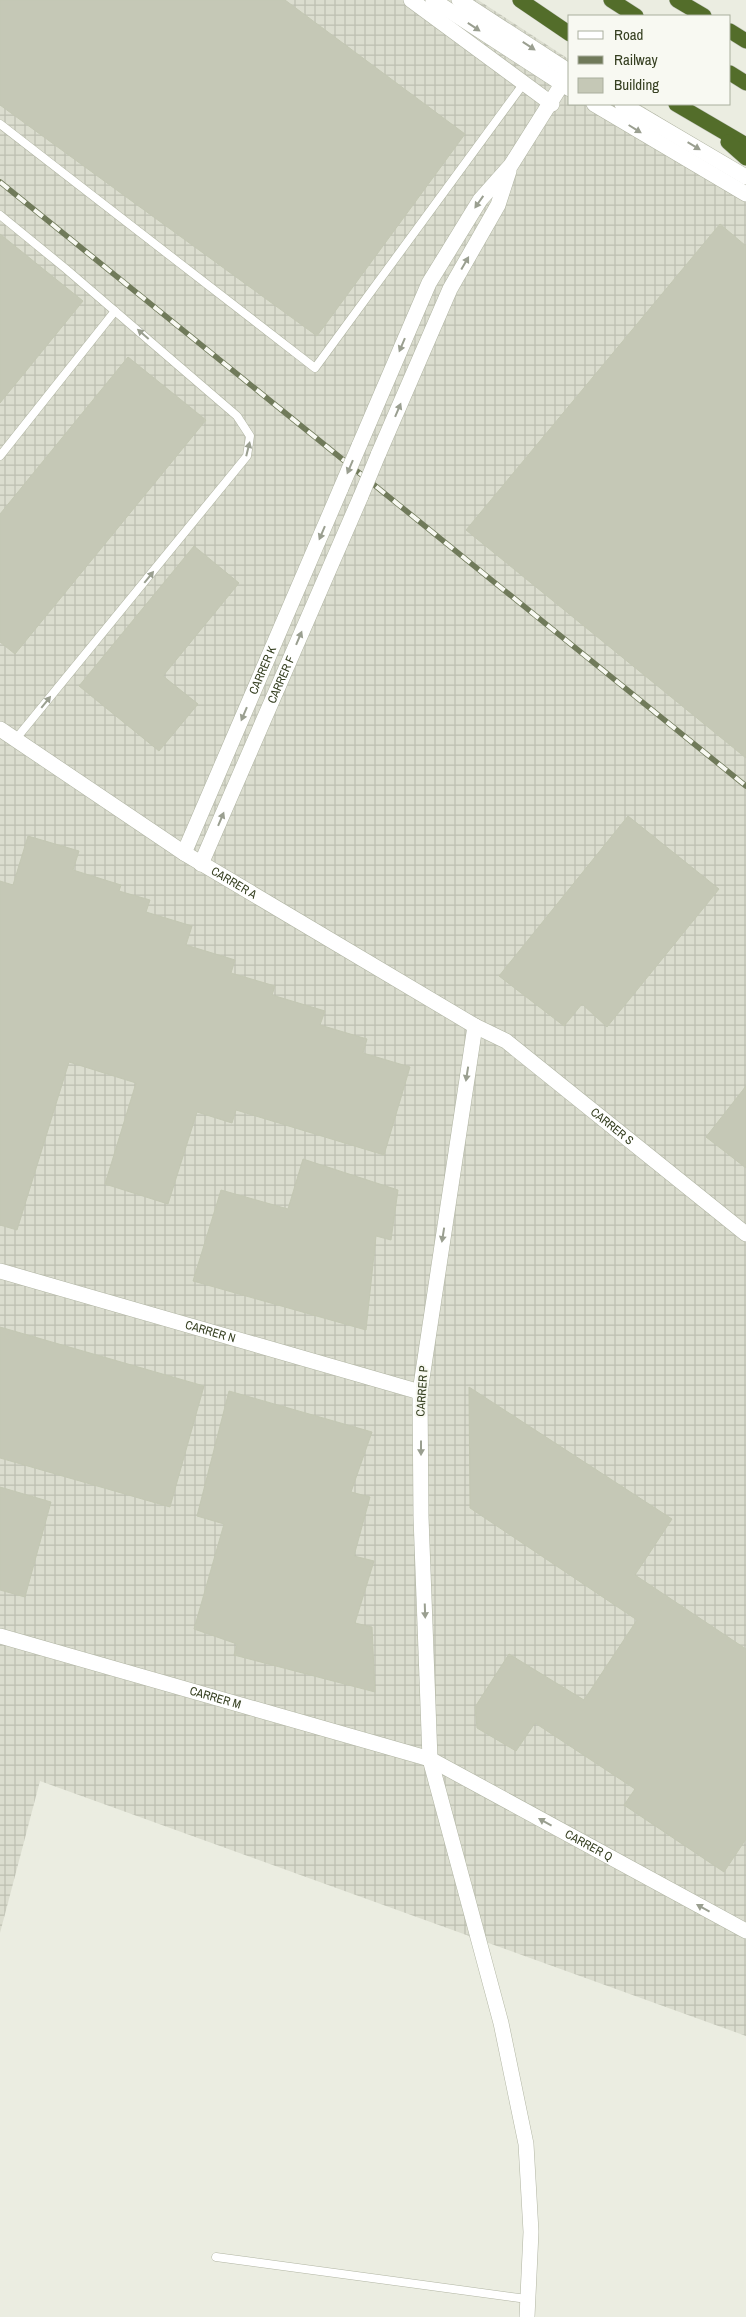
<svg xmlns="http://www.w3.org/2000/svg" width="746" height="2317" font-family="'Archivo Narrow',sans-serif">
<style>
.industrial{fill:url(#industrial-grid)}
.building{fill:#c5c8b6;stroke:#c3c7b3}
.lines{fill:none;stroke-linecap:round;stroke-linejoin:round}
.lane-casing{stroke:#b1b5a3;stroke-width:9}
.street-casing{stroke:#b1b5a3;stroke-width:16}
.highway-casing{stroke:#c6c9c1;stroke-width:16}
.lane{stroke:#fff;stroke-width:8}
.street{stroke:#fff;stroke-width:15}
.highway{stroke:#536d2a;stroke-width:15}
.rail-casing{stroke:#707a5a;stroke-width:5.5}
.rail{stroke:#f8f9f2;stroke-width:4;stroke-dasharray:11;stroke-linecap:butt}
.street-bridge-casing{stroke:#b1b5a3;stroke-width:16;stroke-linecap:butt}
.street-bridge{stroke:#fff;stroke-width:15}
.oneway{fill:#9a9f90}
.labels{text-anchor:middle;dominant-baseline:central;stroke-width:4;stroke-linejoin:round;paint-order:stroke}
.street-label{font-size:12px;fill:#353f20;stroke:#f8f9f2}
</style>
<defs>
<pattern id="industrial-grid" width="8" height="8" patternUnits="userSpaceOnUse" patternTransform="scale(1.25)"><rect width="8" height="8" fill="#dbddcf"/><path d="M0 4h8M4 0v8" fill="none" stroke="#bdbfb1"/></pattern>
</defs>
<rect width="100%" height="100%" fill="#ebede1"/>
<path class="industrial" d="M0 0H478L570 60V104H639L746 170V2036L40 1781 0 1933Z"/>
<g class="building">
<path d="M0 0H285L465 134 317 336 0 105Z"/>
<path d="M720 224 746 246V758L466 530Z"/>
<path d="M0 234 83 301 0 403Z"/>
<path d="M128 357 206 420 15 654 0 642V514Z"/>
<path d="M194 546 239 583 163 676 198 704 159 751 79 686Z"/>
<path d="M628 816 719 889 607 1027 582 1004 564 1026 499 976Z"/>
<path d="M28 836 79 851 73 870 121 885 119 891 150 900 146 912 192 926 186 945 235 960 231 973 275 986 272 995 325 1011 320 1025 367 1039 363 1053 410 1067 384 1155 236 1110 232 1123 197 1112 168 1204 105 1184 136 1083 69 1062 17 1230 0 1225V881L13 885Z"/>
<path d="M746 1086V1168L706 1137Z"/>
<path d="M303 1159 398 1190 391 1240 376 1236 366 1330 193 1281 221 1190 288 1209Z"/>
<path d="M0 1327 204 1386 170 1507 0 1458Z"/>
<path d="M469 1387 672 1519 635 1575 746 1649V1839L724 1872 624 1805 635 1789 535 1723 516 1751 477 1728 475 1707 509 1654 584 1700 637 1620 470 1508Z"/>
<path d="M229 1391 372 1432 351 1492 370 1497 354 1556 374 1561 355 1623 372 1627 375 1692 234 1655 237 1644 194 1629 224 1524 197 1516Z"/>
<path d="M0 1487 51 1502 25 1597 0 1590Z"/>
</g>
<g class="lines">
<g class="lane-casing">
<g id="lane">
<path d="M0 124 315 368 524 83"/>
<path d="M0 215 66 269 237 416 250 436 247 456 15 740"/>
<path d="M0 456 115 311"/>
<path d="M216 2257 527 2299"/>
</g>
</g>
<g class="street-casing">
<g id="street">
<path d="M411 0 552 104"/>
<path d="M433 0 570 89"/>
<path d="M459 0 570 72"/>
<path d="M594 104 746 194"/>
<path d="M622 104 746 177"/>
<path d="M359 446 429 283 480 200 511 165 562 84"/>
<path d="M378 455 450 289 498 205 509 171"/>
<path id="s1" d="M0 729 184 853 475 1026 506 1041 746 1234"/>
<path id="s2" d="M184 853 341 488"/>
<path id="s3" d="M201 864 361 496"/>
<path d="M475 1026 420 1392 421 1517 430 1759 501 2023 526 2144 531 2232 527 2317"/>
<path id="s4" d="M0 1271 420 1392"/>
<path id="s5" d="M0 1636 430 1759 746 1931"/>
</g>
</g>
<g class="highway-casing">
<g id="highway">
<path d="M520 0 570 34"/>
<path d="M611 0 636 16"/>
<path d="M677 0 704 16"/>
<path d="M730 31 746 41"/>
<path d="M730 73 746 83"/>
<path d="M676 104 746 145"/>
<path d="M728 142 746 158"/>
</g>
</g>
<use href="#lane" class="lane"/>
<use href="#street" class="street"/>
<use href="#highway" class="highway"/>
<g class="rail-casing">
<path id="rail" d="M0 182 746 786"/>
</g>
<use href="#rail" class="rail"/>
<g class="street-bridge-casing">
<g id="street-bridge">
<path d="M341 488 359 446"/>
<path d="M361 496 378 455"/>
</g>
</g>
<use href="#street-bridge" class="street-bridge"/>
</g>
<defs><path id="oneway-solid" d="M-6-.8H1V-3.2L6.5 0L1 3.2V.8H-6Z" transform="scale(1.25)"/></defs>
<g class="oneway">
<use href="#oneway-solid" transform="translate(474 27) rotate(34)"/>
<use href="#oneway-solid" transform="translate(529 46) rotate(33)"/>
<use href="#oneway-solid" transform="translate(635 129) rotate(32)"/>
<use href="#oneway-solid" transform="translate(694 146) rotate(31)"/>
<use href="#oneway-solid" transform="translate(479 202) rotate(125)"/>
<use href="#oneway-solid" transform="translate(465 263) rotate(-60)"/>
<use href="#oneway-solid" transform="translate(143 334) rotate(-139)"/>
<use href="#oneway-solid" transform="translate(402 345) rotate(113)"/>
<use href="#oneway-solid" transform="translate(398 410) rotate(-67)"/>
<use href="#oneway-solid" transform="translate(248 449) rotate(-76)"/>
<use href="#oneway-solid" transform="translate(350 467) rotate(113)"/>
<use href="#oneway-solid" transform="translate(322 533) rotate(113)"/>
<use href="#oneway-solid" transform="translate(149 577) rotate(-51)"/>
<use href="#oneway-solid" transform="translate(299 638) rotate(-67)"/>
<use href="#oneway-solid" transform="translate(46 702) rotate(-51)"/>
<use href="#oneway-solid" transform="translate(244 714) rotate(113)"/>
<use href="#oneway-solid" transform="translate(221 819) rotate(-67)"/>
<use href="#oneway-solid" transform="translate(467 1074) rotate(99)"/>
<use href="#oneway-solid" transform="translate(443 1235) rotate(99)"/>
<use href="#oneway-solid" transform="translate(421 1448) rotate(90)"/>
<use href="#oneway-solid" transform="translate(425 1611) rotate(88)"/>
<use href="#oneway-solid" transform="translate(545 1822) rotate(-151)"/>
<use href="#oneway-solid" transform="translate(703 1908) rotate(-151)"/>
</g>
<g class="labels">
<g class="street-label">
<text stroke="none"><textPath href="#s2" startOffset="199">CARRER K</textPath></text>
<text stroke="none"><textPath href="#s3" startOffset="201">CARRER F</textPath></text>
<text stroke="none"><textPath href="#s1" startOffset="280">CARRER A</textPath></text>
<text stroke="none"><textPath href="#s1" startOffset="731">CARRER S</textPath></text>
<text stroke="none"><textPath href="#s4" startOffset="219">CARRER N</textPath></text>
<text transform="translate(422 1391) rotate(-86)">CARRER P</text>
<text stroke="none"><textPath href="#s5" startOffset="224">CARRER M</textPath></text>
<text stroke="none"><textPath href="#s5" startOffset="628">CARRER Q</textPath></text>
</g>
</g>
<rect x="568" y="15" width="162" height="90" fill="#f8f9f2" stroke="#aaaf9e"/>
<rect x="578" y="31" width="25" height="8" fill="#ffffff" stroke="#aaaf9e"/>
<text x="614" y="40" font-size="15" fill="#353f20">Road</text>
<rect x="578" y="56" width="25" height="8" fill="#707a5a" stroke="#aaaf9e"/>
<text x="614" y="65" font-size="15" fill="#353f20">Railway</text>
<rect x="578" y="78" width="25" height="15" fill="#c5c8b6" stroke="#aaaf9e"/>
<text x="614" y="90" font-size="15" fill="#353f20">Building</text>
</svg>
